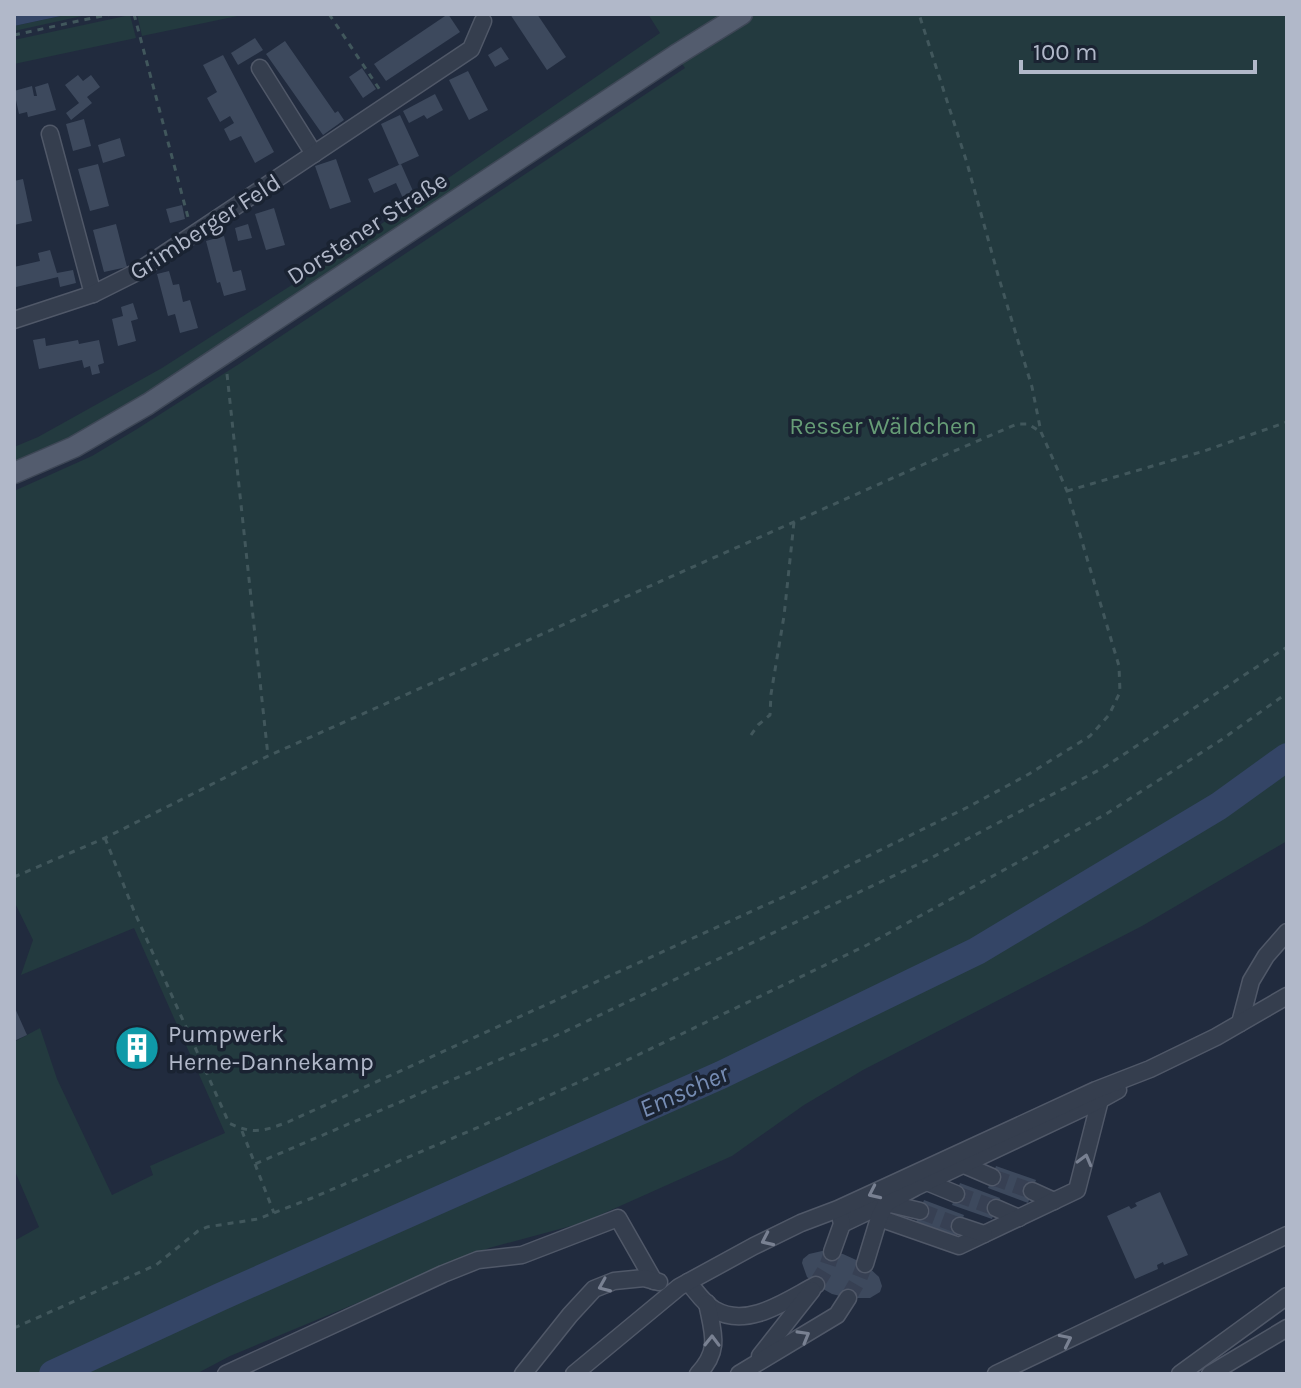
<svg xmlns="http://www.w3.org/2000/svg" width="1301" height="1388" font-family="Karla,sans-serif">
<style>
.green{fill:#233a3f}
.water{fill:#344566}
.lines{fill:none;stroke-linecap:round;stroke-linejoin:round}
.river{stroke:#344566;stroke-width:28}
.building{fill:#3d495d}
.minor-tunnel{stroke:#374053;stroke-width:16;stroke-dasharray:16 8;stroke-linecap:butt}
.minor-casing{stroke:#505868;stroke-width:19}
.major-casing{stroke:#3e4756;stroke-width:23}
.path{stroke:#41575c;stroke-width:3;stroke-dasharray:6 6;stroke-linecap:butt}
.minor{stroke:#353e4e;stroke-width:16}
.major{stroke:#535c6e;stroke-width:20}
.oneway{stroke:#798192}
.labels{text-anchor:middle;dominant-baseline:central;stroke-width:7;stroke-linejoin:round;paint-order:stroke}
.street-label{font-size:24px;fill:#b1b8c9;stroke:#1a2332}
.park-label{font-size:24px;fill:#669c76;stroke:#1a2332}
.poi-label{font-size:24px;fill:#b1b8c9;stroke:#1a2332;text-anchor:start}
.water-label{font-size:26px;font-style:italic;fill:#768cb3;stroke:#1a2332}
</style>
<rect width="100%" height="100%" fill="#212b3e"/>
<g class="green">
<path d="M70 14H91L14 31V26Z"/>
<path d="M137 14H247L142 36Z"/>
<path d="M648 14H1287V841L1142 926 863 1070 804 1105 732 1156 582 1223 489 1248 230 1356 196 1374H14V1241L39 1227 14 1169V1042L40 1028 57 1079 112 1195 153 1175 150 1166 225 1133 134 928 21 975 33 940 14 901V491L92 456 137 429 239 364 685 68 672 49 578 108 148 393 69 439 14 463V447L38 437 162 368 298 281 660 33Z"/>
<path d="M130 15 136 38 14 64V40Z"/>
</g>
<path class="water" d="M14 14H70L14 26Z"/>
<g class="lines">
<path class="river" d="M53 1374 220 1297 721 1075 977 951 1219 806 1287 757"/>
</g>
<g class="building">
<path d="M448 14 460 32 386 81 374 64Z"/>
<path d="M510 14H537L566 57 547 70Z"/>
<path d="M255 38 263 50 238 65 231 53Z"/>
<path d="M285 41 335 113 338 111 344 120 323 135 266 54Z"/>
<path d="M501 47 509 59 495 67 488 55Z"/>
<path d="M223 55 274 152 255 163 241 136 230 141 224 129 234 123 230 116 220 122 207 98 217 92 203 65Z"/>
<path d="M362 68 376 89 363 98 349 77Z"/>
<path d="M468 71 488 110 469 120 449 80Z"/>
<path d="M78 75 83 81 91 75 100 87 87 97 92 103 71 120 66 113 79 103 65 85Z"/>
<path d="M48 83 56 110 28 117 27 112 19 114 14 91 32 86 34 96H37L35 87Z"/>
<path d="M435 94 443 110 427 119 424 115 409 123 403 111Z"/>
<path d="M400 115 419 156 399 165 381 124Z"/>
<path d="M84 119 91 146 73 151 66 124Z"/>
<path d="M120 138 125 156 103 163 98 145Z"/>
<path d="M336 159 351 202 330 209 315 166Z"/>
<path d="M98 164 109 206 90 211 78 169Z"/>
<path d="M401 164 417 200 407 207 396 183 374 193 368 179Z"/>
<path d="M23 179 32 221 14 225V181Z"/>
<path d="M182 205 185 219 170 223 166 209Z"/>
<path d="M274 208 285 245 266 250 255 214Z"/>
<path d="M116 224 127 267 104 272 93 230Z"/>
<path d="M248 224 252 238 238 241 235 228Z"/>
<path d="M224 236 233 272 241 270 246 290 224 296 220 282 217 283 206 241Z"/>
<path d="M50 250 57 273 73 270 76 283 60 287 58 277 16 287 14 267 40 261 38 253Z"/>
<path d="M169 271 173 285 179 284 183 302 190 300 198 328 180 333 175 314 168 316 157 274Z"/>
<path d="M133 303 138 319 131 321 136 341 118 346 112 319 123 316 121 307Z"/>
<path d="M45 338 46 346 78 340 79 344 99 340 104 363 98 365 100 373 92 375 90 366 84 368 82 360 39 369 33 340Z"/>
<path d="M14 1006 27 1035 14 1041Z"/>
<path d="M141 1030 153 1057 134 1065 121 1039Z"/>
<path d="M996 1166 1036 1180 1028 1203 988 1188Z"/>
<path d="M960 1183 1000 1198 992 1219 952 1205Z"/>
<path d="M1160 1192 1188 1255 1164 1265 1163 1262 1157 1265 1158 1269 1135 1279 1107 1216 1129 1206 1131 1209 1137 1206 1135 1203Z"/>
<path d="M924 1200 964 1215 956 1237 916 1222Z"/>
<path d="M822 1251 843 1254 865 1264 879 1277 882 1286 880 1292 870 1298H848L832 1294 816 1285 807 1277 802 1263 803 1259 809 1254Z"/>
</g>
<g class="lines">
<g class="minor-tunnel">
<path d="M992 1177 1032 1191"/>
<path d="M956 1194 996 1208"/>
<path d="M920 1211 960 1226"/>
<path d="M816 1285 827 1267 832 1252"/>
<path d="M848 1298 859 1279 865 1264"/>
</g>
<g class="minor-casing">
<g id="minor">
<path d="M260 68 314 154"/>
<path d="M50 134 93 294"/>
<path d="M14 320 93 294 137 272 471 49 483 21"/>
<path d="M1240 1023 1251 981 1266 956 1287 932"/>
<path d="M964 1165 992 1177"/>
<path d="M927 1182 956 1194"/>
<path d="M1032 1191 1054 1201"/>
<path d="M996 1208 1019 1218"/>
<path d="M879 1218 959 1246 1077 1190 1100 1100 1098 1094"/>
<path d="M842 1224 886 1203 920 1211"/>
<path d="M960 1226 984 1234"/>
<path d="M832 1252 842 1224 840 1215"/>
<path d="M865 1264 879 1218 886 1203 916 1187 1100 1100 1118 1090"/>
<path d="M688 1282C696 1291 704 1304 715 1310 748 1329 787 1300 816 1285"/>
<path d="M760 1356 812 1290"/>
<path d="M226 1374 443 1274 478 1260 522 1255 618 1218 654 1281"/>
<path d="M523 1374 570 1315 594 1289 614 1281 644 1278 659 1282"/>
<path d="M574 1374 679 1287 754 1246 801 1223 838 1209 1096 1090 1150 1069 1216 1037 1287 996"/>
<path d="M698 1374C721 1350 713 1333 707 1303"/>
<path d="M739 1374 837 1315 848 1298"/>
<path d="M996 1374 1287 1235"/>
<path d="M1180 1374 1287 1296"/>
<path d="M1210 1374 1287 1328"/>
</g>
</g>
<g class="major-casing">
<path id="major" d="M14 473 74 447 148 404 676 55 742 14"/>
</g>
<g class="path">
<path d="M134 14 189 221"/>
<path d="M329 14 380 90"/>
<path d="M14 35 111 14"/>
<path d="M227 374 268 756"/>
<path d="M1067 491 1204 451 1287 422"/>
<path d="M751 735 758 725 770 715 771 694 784 616 794 522"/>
<path d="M105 838 134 911 229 1123C253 1135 264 1131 288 1122L803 888 968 807 1029 774 1090 736 1109 715 1120 692 1119 666 1067 491 1041 432 1032 387 998 275 967 163 919 14"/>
<path d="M14 877 105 838 268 756 922 465 1017 424H1028L1041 432"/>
<path d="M242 1131 255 1164 564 1032 927 860 1103 768 1287 647"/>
<path d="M255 1164 274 1213"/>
<path d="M14 1328 156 1265 198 1231 207 1227 258 1219 312 1198 479 1127 619 1064 867 945 1106 814 1224 738 1287 693"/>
</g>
<use href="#minor" class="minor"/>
<use href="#major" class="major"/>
</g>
<defs><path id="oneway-chevron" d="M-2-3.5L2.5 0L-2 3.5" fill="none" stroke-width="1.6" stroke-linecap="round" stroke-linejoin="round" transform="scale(2)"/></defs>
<g class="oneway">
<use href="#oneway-chevron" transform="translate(1085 1160) rotate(-75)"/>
<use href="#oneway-chevron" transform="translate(874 1193) rotate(155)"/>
<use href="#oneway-chevron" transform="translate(767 1240) rotate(155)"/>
<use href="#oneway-chevron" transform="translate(604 1286) rotate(157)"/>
<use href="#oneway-chevron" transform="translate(804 1336) rotate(-30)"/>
<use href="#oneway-chevron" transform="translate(1066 1340) rotate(-26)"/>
<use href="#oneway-chevron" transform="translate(712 1341) rotate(-89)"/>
</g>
<defs>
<g id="building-disc" transform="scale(2.3)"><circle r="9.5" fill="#0f9aa8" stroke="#1a2332"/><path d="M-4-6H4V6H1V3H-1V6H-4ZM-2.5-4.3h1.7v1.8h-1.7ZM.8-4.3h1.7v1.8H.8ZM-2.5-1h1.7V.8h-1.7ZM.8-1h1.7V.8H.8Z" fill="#fff"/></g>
</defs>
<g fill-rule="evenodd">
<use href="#building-disc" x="137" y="1048"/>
</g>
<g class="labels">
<g class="street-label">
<text transform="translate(205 227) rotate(-33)">Grimberger Feld</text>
<text transform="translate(367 228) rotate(-33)">Dorstener Straße</text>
</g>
<g class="park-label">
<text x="883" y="426">Resser Wäldchen</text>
</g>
<g class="poi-label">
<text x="168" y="1034">Pumpwerk<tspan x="168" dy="28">Herne-Dannekamp</tspan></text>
</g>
<g class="water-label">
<text transform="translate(684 1091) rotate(-24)">Emscher</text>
</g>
</g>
<rect width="1301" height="1388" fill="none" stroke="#b1b8c9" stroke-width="32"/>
<path d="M1021 60v12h234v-12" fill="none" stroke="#b1b8c9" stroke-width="4"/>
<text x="1033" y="60" font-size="24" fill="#b1b8c9" stroke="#1a2332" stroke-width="6" paint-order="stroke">100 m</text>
</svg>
